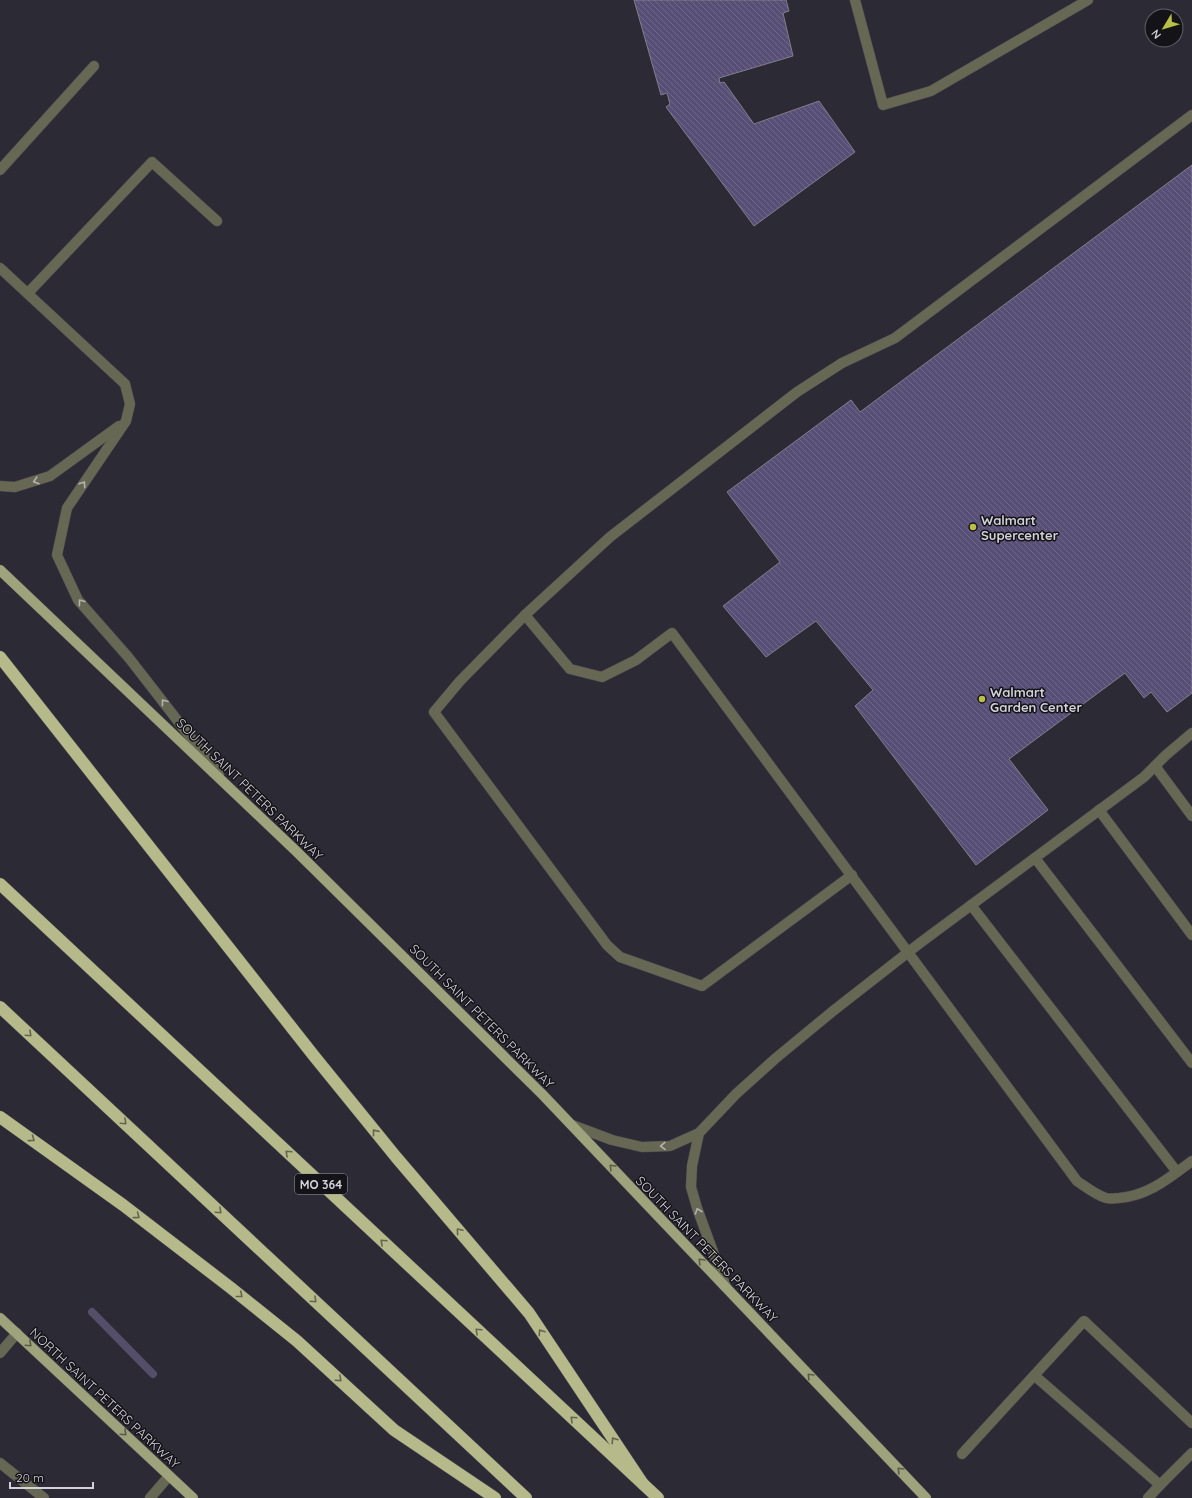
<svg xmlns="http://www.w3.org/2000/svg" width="1192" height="1498" font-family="Quicksand,sans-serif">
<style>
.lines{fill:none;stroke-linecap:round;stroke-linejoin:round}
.stream{stroke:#554e68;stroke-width:8}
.building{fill:url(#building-back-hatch);stroke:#807e8b}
.minor-casing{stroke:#47454f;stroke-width:11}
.major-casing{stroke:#47454f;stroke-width:11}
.highway-casing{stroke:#47454f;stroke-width:13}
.minor{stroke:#666854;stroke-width:10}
.major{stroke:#9fa37b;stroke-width:10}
.highway{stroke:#b6ba8a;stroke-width:12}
.oneway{stroke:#b2b2b1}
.oneway2{stroke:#656651}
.oneway3{stroke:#5a5b4a}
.poi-dot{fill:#bac045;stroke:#141318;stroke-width:1.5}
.labels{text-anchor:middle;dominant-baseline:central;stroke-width:3;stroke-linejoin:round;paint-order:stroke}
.shield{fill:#141318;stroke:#9a999f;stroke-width:1}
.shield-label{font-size:12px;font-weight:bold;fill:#d3d2d9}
.poi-label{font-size:13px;font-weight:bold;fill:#d3d2d9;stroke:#141318;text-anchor:start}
.street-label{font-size:13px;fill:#d3d2d9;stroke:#141318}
</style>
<defs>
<pattern id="building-back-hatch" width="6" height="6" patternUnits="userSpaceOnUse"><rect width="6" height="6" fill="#584f77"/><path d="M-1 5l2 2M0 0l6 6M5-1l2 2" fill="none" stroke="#6f678a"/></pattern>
</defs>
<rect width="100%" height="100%" fill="#2c2a35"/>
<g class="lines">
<path class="stream" d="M92 1312 153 1374"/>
</g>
<g class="building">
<path d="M634 0H786L789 11 783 13 793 56 719 78 720 83 724 82 754 124 819 101 855 152 754 226 666 107 670 104 667 93 661 95Z"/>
<path d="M1192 165V693L1167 712 1151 692 1144 698 1125 673 1009 759 1048 810 976 865 855 706 873 690 816 621 766 657 723 606 780 562 727 492 851 400 860 412Z"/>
</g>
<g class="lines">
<g class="minor-casing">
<g id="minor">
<path d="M855 0 883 105 931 91 1088 0"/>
<path d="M0 170 94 66"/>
<path d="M0 268 125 384 130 404 126 421 67 508 57 555 78 600 129 658 219 774"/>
<path d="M28 293 152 162 217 221"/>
<path d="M0 486 15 487 50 476 119 426"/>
<path d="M525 615 570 669 602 677 636 660 672 633 1077 1181C1086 1187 1096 1195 1106 1198 1110 1199 1115 1198 1119 1198 1148 1196 1169 1178 1192 1161"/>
<path d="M1155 766 1192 816"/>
<path d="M1099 810 1192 935"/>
<path d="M1035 858 1192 1063"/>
<path d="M852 875 702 986 620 957 607 945 434 712 460 681 525 615 610 537 797 392 842 363 895 338 1192 115"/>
<path d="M971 905 1177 1172"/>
<path d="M572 1125 612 1140 642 1147 670 1146 699 1133 736 1094 776 1058 833 1011 920 943 1144 777 1166 755 1192 733"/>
<path d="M699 1133 692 1166 691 1187 697 1208 726 1287"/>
<path d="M0 1353 17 1333"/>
<path d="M1035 1376 1160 1485 1192 1453"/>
<path d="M962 1454 1084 1321 1192 1423"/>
<path d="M0 1463 44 1498"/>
<path d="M150 1498 169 1476"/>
<path d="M1148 1498 1160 1485"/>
</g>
</g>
<g class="major-casing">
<g id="major">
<path d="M0 570 296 851 542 1094 926 1498"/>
<path d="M0 1318 193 1498"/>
</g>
</g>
<g class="highway-casing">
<g id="highway">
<path d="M0 657 314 1056 396 1157 529 1313 643 1484"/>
<path d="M0 884 658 1498"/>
<path d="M0 1007 526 1498"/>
<path d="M0 1117 123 1205 231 1288 297 1341 394 1430 495 1498"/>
</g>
</g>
<use href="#minor" class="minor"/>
<use href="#major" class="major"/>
<use href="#highway" class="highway"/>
</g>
<defs><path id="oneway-chevron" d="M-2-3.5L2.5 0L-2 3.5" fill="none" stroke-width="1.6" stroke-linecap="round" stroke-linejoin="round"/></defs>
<g class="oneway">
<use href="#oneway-chevron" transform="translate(36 481) rotate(163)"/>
<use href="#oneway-chevron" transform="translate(83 484) rotate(-56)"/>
<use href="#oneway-chevron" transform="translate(81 602) rotate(-127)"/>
<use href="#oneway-chevron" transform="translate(164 702) rotate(-128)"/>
<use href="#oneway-chevron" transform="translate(663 1146) rotate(179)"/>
<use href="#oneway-chevron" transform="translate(698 1211) rotate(-109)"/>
</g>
<g class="oneway2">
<use href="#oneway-chevron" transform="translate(29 1034) rotate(43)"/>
<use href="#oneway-chevron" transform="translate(124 1122) rotate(43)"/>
<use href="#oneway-chevron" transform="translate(375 1132) rotate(-129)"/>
<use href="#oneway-chevron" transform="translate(32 1139) rotate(36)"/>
<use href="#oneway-chevron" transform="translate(288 1153) rotate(-137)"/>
<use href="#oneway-chevron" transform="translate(219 1211) rotate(43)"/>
<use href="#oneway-chevron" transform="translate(137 1216) rotate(37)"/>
<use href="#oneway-chevron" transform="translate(459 1231) rotate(-130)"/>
<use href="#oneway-chevron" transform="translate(383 1242) rotate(-137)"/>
<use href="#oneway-chevron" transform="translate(240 1295) rotate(39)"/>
<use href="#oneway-chevron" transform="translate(314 1300) rotate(43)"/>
<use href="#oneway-chevron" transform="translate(478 1331) rotate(-137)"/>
<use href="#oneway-chevron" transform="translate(541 1332) rotate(-124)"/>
<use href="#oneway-chevron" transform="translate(339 1379) rotate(42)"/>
<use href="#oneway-chevron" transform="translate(573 1419) rotate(-137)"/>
<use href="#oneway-chevron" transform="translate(614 1440) rotate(-124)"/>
</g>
<g class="oneway3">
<use href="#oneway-chevron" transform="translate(612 1167) rotate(-134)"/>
<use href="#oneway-chevron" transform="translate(701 1261) rotate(-133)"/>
<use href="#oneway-chevron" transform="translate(29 1344) rotate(43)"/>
<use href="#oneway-chevron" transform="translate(810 1376) rotate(-134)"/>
<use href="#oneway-chevron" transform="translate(124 1433) rotate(43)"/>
<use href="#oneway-chevron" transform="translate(900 1470) rotate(-134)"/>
</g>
<g class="poi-dot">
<circle cx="973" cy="527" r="4"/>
<circle cx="982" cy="699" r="4"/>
</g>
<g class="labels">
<rect class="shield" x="295" y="1174" width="52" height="20" rx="3"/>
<g class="shield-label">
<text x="321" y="1184">MO 364</text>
</g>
<g class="poi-label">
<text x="981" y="520">Walmart<tspan x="981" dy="15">Supercenter</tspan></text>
<text x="990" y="692">Walmart<tspan x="990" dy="15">Garden Center</tspan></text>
</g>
<g class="street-label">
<text transform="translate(250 789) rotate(44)">SOUTH SAINT PETERS PARKWAY</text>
<text transform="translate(482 1016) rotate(45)">SOUTH SAINT PETERS PARKWAY</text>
<text transform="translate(707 1249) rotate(46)">SOUTH SAINT PETERS PARKWAY</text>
<text transform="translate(105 1398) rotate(43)">NORTH SAINT PETERS PARKWAY</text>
</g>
</g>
<g transform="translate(1164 28) rotate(232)"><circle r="19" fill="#141318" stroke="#605f65"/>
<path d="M0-3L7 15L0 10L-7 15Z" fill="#bac045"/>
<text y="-6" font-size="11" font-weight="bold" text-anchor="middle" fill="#d3d2d9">N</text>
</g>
<path d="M10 1482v6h83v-6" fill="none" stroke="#d3d2d9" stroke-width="2"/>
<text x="16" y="1482" font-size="12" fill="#d3d2d9" stroke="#141318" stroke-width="3" paint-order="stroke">20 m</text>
</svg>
